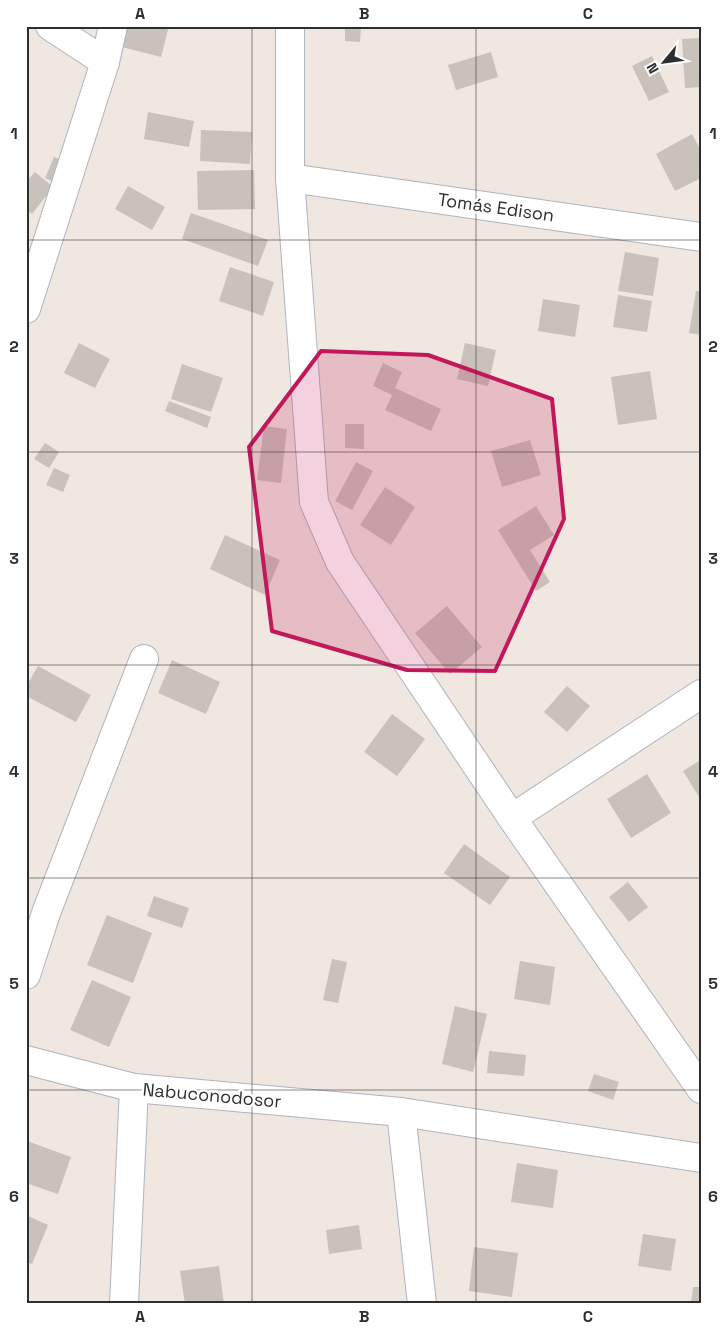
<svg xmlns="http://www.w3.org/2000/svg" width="727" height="1330" font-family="'Space Grotesk',sans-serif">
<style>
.building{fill:#c8c2bb}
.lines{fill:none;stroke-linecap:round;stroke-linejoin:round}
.minor-casing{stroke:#b0b4be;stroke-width:30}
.minor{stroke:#fff;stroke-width:28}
.marked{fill:#c2185b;fill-opacity:0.2;stroke:#c2185b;stroke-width:4;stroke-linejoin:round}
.grid{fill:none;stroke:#2e2e2e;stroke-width:1;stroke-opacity:0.55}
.labels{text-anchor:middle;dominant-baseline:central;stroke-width:5;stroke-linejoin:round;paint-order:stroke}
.street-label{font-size:18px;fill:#2e2e2e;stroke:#fff}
.neatline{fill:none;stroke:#2e2e2e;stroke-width:2}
.grid-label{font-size:16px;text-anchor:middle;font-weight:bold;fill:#2e2e2e}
</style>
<rect width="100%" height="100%" fill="#efe7e0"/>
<g class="building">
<path d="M123 26H169L161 57 118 46Z"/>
<path d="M345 26H361L360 42 345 41Z"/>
<path d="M701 38V87L685 88 682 39Z"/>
<path d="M491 52 498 77 456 90 448 65Z"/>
<path d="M652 56 669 92 649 101 632 66Z"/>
<path d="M148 112 194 121 189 147 144 139Z"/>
<path d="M201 130 252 132 250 164 200 161Z"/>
<path d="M692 134 701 151V178L675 191 656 154Z"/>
<path d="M54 157 69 163 60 184 45 178Z"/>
<path d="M254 170 255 209 198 210 197 171Z"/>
<path d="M35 172 53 187 32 214 26 209V182Z"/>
<path d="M128 186 165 207 152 230 115 209Z"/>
<path d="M191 213 268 240 258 266 182 239Z"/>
<path d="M625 252 659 258 653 296 618 291Z"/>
<path d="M230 267 274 282 263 316 219 301Z"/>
<path d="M696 291H701V335L689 333Z"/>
<path d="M618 295 652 301 647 332 613 327Z"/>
<path d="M543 299 580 305 575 337 538 331Z"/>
<path d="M79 343 110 359 95 388 64 373Z"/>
<path d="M465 343 496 350 488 386 457 379Z"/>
<path d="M383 363 402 372 395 388 441 409 431 431 385 410 392 395 373 386Z"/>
<path d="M182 364 223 378 211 412 171 399Z"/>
<path d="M650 371 657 419 618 425 611 377Z"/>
<path d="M169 401 211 417 207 428 165 411Z"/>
<path d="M345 424H364V449L345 448Z"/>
<path d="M264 426 287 429 281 483 257 480Z"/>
<path d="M530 440 541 475 502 487 491 451Z"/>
<path d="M45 443 59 452 49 468 34 459Z"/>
<path d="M356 462 373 471 352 510 335 501Z"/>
<path d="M54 468 70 475 63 492 46 485Z"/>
<path d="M385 487 415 507 391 545 360 525Z"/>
<path d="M536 506 554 535 530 550 550 582 536 591 498 530Z"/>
<path d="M225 535 280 560 265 595 210 569Z"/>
<path d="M447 606 482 647 450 674 415 633Z"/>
<path d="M172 660 220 682 206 714 158 693Z"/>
<path d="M38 666 91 695 76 722 26 696V687Z"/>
<path d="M567 686 590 706 567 732 544 712Z"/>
<path d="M392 714 425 739 397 776 364 752Z"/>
<path d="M701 760V800L683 771Z"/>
<path d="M647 774 671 813 631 838 607 799Z"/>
<path d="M464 844 510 877 490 905 444 873Z"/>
<path d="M628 882 648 907 629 922 609 897Z"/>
<path d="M154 896 189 908 182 928 147 916Z"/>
<path d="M107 915 152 933 133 983 87 965Z"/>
<path d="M332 959 347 962 338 1003 323 1000Z"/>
<path d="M520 961 555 967 550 1005 514 999Z"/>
<path d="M92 980 131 997 109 1047 70 1030Z"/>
<path d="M455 1006 487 1014 473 1072 442 1064Z"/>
<path d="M489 1051 526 1055 524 1076 487 1073Z"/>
<path d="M594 1074 619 1082 613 1100 588 1091Z"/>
<path d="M27 1141 71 1157 58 1194 26 1183Z"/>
<path d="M517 1163 558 1170 553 1208 511 1202Z"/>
<path d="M26 1215 48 1225 32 1264 26 1262Z"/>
<path d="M359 1225 362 1249 329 1254 326 1230Z"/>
<path d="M643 1234 676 1239 671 1271 638 1266Z"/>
<path d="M474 1247 518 1253 512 1297 469 1291Z"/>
<path d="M219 1266 224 1304H185L180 1271Z"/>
<path d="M693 1287H701V1304H691Z"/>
</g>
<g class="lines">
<g class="minor-casing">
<g id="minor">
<path d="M50 26 105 62"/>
<path d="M290 26V178L314 502 340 562 512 818 701 1089"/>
<path d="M290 178 701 237"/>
<path d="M26 309 105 62 113 26"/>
<path d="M512 818 701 694"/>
<path d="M26 975 46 913 144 659"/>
<path d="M26 1060 134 1088 401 1112 701 1158"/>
<path d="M401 1112 422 1304"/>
<path d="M124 1304 134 1088"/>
</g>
</g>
<use href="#minor" class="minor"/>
</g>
<path class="marked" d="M321 351 428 355 552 399 564 519 495 671 407 670 272 631 249 447Z"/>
<path class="grid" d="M252 26V1304M476 26V1304M26 240H701M26 452H701M26 665H701M26 878H701M26 1090H701"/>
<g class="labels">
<g class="street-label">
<text transform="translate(496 207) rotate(8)">Tomás Edison</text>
<text transform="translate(212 1095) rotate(5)">Nabuconodosor</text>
</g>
</g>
<rect width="727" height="1330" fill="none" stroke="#ffffff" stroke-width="55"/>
<g transform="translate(664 62) rotate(241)" stroke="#ffffff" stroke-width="4" paint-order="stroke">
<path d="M0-4L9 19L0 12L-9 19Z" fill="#2e2e2e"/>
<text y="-8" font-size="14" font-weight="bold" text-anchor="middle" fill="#2e2e2e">N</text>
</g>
<rect x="28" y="28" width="672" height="1274" class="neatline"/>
<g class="grid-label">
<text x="140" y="19">A</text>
<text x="364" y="19">B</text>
<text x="588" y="19">C</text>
<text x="14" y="139">1</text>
<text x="713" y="139">1</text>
<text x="14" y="352">2</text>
<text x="713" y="352">2</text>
<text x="14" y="564">3</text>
<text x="713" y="564">3</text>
<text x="14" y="777">4</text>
<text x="713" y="777">4</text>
<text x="14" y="989">5</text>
<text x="713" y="989">5</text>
<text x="14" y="1202">6</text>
<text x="713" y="1202">6</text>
<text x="140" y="1322">A</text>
<text x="364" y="1322">B</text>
<text x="588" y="1322">C</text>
</g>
</svg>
